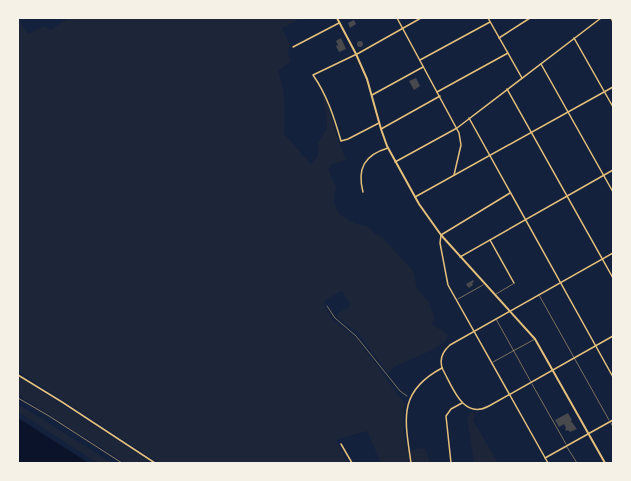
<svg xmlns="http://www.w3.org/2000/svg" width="631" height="481" font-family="'Noto Sans',sans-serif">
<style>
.green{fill:#1d2539}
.water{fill:#0b132b}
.building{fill:#48494c}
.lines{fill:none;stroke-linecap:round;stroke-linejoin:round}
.path{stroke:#e5c07b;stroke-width:0.5}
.service{stroke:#e5c07b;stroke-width:0.5}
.minor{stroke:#e5c07b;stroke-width:1.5}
.secondary{stroke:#e5c07b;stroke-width:2}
.rail{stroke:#918062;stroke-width:1}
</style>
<rect width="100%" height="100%" fill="#14213d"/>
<g class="green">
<path d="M68 18H301L282 28 290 45 288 51 290 62 278 71C286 90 285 113 284 134L311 164 318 156V143L327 128 326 112 321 91 326 99 338 139 346 160 330 165 328 170 336 187 334 202 339 214 356 224 367 226 375 234 382 237 413 271 417 289 429 302 434 318 432 325 448 334 445 342 432 350 394 367 388 373 358 333 337 317 338 313 351 306 342 291 325 300V308L333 320 357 339 405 404C401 419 404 435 407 450L425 448 430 463H381L367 431 336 440 348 463H159L18 371V19L28 34 45 26 51 30Z"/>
<path d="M18 376 153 463H126L18 395Z"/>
<path d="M18 404 112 463H98L93 460 18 412Z"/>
<path d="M472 412 475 414 473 420 498 463H474L467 417Z"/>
</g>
<path class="water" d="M18 418 89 463H18Z"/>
<g class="building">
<path d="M354 20 356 24 350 28 348 23Z"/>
<path d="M341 38 346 49 339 52 336 46 338 45 336 41Z"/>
<circle cx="360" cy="44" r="3"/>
<path d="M416 78 420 86 414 90 409 81Z"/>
<path d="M473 280 474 282 472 283 473 285 469 288 466 284Z"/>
<path d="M568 413 572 420 571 421 577 429 570 432 568 430 566 431 565 429 566 428 564 424 559 427 555 420Z"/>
</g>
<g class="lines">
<path class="path" d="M327 306 335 318 356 336 400 391 407 396"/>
<g class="service">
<path d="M496 294 513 284"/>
<path d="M539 295 609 420"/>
<path d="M458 299 483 285"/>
<path d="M496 319 531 382"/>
<path d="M493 362 535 339"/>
<path d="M532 384 566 444"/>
<path d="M611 423 613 427"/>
<path d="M567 447 577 463"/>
</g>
<g class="minor">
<path d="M397 18 459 133 461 145 454 175"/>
<path d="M488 18 522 78"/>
<path d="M611 18 613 22"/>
<path d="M499 38 530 18"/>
<path d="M574 38 613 107"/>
<path d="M293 47 339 23"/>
<path d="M420 60 490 22"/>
<path d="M541 64 613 192"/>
<path d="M507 89 613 278"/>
<path d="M437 92 508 53"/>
<path d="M372 95 423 67"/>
<path d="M469 118 613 377"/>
<path d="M379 123 348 139 341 141C334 117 327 95 313 75L359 53 421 18"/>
<path d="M381 129 440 96"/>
<path d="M395 162 457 128 601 18"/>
<path d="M363 192C357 169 364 155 388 148"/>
<path d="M510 193 441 235 440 243 448 285 548 463"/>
<path d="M415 197 613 87"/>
<path d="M490 240 514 283"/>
<path d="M613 253 450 345C442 352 439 361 443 370 453 388 463 420 489 406L613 336"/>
<path d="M460 257 613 170"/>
<path d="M18 375 62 402 155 463"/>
<path d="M341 444 352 463"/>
<path d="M545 458 613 420"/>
<path d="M411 463C405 420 397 392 442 368"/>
<path d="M451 463 446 416 451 409 462 403"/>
</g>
<path class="secondary" d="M337 18 356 54 367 79 381 129 387 146 419 204 441 235 535 339 605 463"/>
<path class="rail" d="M18 398 49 416 122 463"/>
</g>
<rect width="631" height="481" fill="none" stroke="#f6f1e7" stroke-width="38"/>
</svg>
